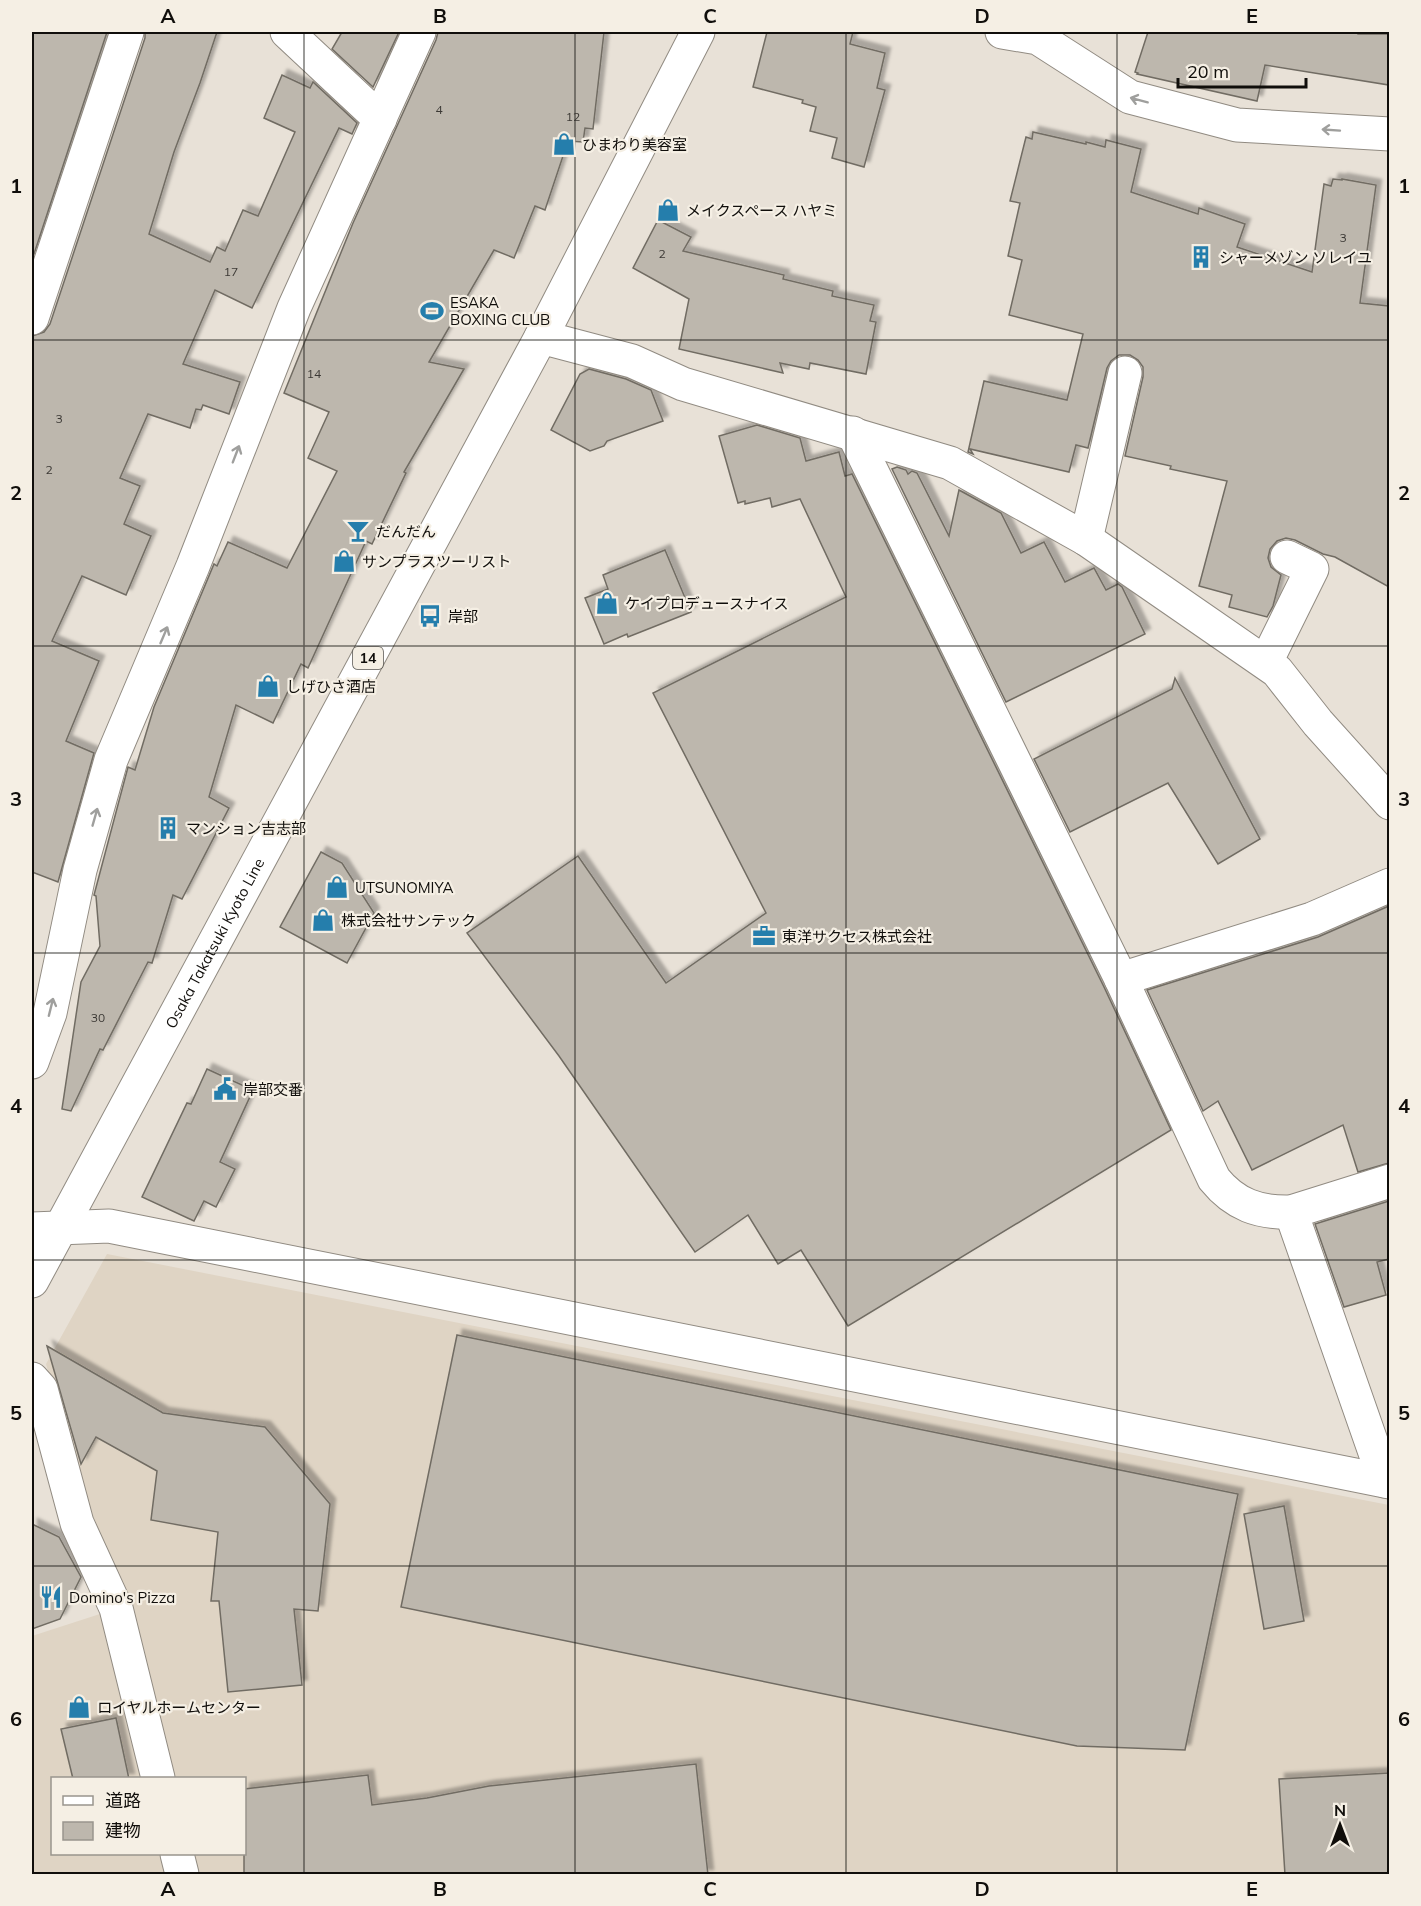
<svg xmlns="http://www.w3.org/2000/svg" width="1421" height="1906" font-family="Mulish,'Noto Sans JP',sans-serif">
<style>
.built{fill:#dfd4c4}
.building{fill:#bdb7ad;stroke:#716c63;stroke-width:1.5;filter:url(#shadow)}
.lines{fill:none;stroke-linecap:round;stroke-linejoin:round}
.minor-casing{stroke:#918b82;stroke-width:35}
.major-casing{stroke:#918b82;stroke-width:35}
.minor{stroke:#fff;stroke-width:33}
.major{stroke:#fff;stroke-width:33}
.oneway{stroke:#9f9f9d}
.grid{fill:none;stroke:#100e0b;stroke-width:1.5;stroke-opacity:0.55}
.labels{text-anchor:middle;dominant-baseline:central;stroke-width:4.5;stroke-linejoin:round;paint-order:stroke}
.number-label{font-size:12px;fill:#3b3834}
.shield{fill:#f5efe4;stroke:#55524c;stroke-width:1.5}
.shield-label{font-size:14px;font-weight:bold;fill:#100e0b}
.poi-label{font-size:15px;fill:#100e0b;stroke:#f5efe4;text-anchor:start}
.street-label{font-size:15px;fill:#100e0b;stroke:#f5efe4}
.neatline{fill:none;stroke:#100e0b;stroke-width:2}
.grid-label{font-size:20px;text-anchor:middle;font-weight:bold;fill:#100e0b}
</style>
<defs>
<filter id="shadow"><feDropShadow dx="5.5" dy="-5.5" stdDeviation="1.5" flood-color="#0004"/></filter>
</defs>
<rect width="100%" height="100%" fill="#e8e1d7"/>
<g class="built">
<path d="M107 1254 1389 1505V1874H194L189 1854H244V1778H172L91 1524 46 1364Z"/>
<path d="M103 1613 144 1778H52V1854H162L168 1874H32V1636Z"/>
</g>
<g class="building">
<path d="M32 32H107L32 260Z"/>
<path d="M145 32H217L200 83 174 152 149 234 210 262 217 247 225 251 243 210 258 216 295 132 264 118 282 75 310 88 313 82 357 123 352 134 339 128 252 308 215 290 183 364 240 382 229 414 203 405 201 410 196 409 190 428 148 414 120 478 140 486 124 524 151 536 126 595 82 576 52 641 99 661 66 741 94 753 58 882 32 872V336L44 332 50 324 145 38Z"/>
<path d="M342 32H399L373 87 332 49Z"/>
<path d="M438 32H604L593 129 585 128 583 142 568 141 545 210 535 206 514 258 494 250 429 362 464 369 404 472 406 473 372 544 366 541 308 668 301 664 273 723 236 705 209 797 229 808 182 899 173 895 152 963 148 962 103 1050 100 1049 71 1111 62 1109 81 982 100 946 96 896 94 895 128 767 135 770 154 707 214 564 217 566 228 542 287 568 337 471 308 458 329 412 284 393 353 223 436 40Z"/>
<path d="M767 32H853L850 44 885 53 877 88 885 90 864 167 832 158 837 138 810 131 816 107 802 103 803 100 753 87Z"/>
<path d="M1148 32H1358V34H1389V85L1265 65 1257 101 1137 74 1138 73 1135 72Z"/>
<path d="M1033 132 1086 144V142L1105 147 1106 140 1141 149 1131 192 1198 214 1199 208 1245 224 1237 247 1312 272 1324 184 1331 186 1333 179 1342 180V179L1376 185 1360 303 1389 306V587L1335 557 1323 554 1295 540 1286 538 1277 541 1270 549 1268 558 1271 567 1281 575 1273 606 1267 617 1229 607 1232 595 1199 586 1227 481 1170 469 1171 466 1125 456 1143 377V367L1138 360 1130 355H1119L1111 361 1107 368 1088 448 1076 445 1069 472 970 449 973 454 968 452 984 381 1067 400 1083 334 1009 315 1022 260 1008 256 1020 203 1010 201 1026 137 1032 139Z"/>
<path d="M658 220 691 237 683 251 784 275 783 279 833 291 832 296 874 305 870 321 876 322 866 374 810 363 809 369 780 363 783 373 679 349 689 299 633 268Z"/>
<path d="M589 369 626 379 651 390 663 421 607 441 604 446 590 451 551 430 580 374Z"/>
<path d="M757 425 800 438 806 461 839 452 845 476 852 474 1104 987 1171 1130 848 1326 801 1250 778 1264 748 1215 695 1252 559 1056 467 933 578 856 666 983 766 913 653 693 846 597 800 499 772 507 770 498 745 504V501L738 503 719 436Z"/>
<path d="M897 467 906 470 908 474 912 471 917 473 949 536 959 490 1001 513 1021 553 1044 542 1065 582 1094 568 1106 590 1118 584 1122 587 1145 634 1006 702 892 469Z"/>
<path d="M665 550 691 612 628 637 627 634 604 644 585 598 608 589 603 575Z"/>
<path d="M1175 678 1260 839 1218 864 1168 783 1070 832 1034 759 1172 689Z"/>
<path d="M321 852 342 863 374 913 347 963 280 927Z"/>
<path d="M1389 906V1163L1358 1172 1343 1125 1252 1170 1218 1101 1203 1111 1147 990 1318 937Z"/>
<path d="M207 1069 253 1090 220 1162 235 1169 216 1207 204 1201 194 1221 142 1197 187 1103 191 1104Z"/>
<path d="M1389 1201V1259L1377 1262 1386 1295 1344 1307 1315 1224Z"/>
<path d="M457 1335 1238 1494 1185 1750 1077 1746 401 1607Z"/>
<path d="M47 1346 163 1413 265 1427 330 1504 318 1611 294 1609 302 1685 228 1692 219 1601H211L218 1532 151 1520 157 1471 96 1437 81 1464Z"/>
<path d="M1284 1506 1304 1621 1264 1629 1244 1514Z"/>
<path d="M32 1524 59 1537 81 1577 60 1619 32 1629Z"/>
<path d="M116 1718 129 1779H73L61 1729Z"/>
<path d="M696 1764 708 1875H244V1789L368 1775 372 1805 427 1798 489 1786Z"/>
<path d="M1389 1773V1875H1285L1279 1779Z"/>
</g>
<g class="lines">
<g class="minor-casing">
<g id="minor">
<path d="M287 32 380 119"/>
<path d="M1002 32 1038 38 1130 97 1237 125 1390 134"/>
<path d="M32 318 127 32"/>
<path d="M541 337 632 361 683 384 950 463 1086 539 1277 671 1318 723 1390 803"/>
<path d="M853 433 1121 979 1214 1179C1235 1205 1259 1213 1291 1212L1390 1181"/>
<path d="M1086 539 1125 373"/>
<path d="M1266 662 1312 569 1287 557"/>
<path d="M1121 979 1312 919 1390 885"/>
<path d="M32 1062 50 1013 80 870 111 760 193 566 294 308 419 32"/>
<path d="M1291 1212 1385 1481"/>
<path d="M32 1229 109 1226 1390 1482"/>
<path d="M32 1379 41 1389 77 1523 116 1608 158 1778"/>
<path d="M177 1854 182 1874"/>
</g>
</g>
<g class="major-casing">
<g id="major">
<path id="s1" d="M32 1281 541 337 698 32"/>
</g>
</g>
<use href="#minor" class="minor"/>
<use href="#major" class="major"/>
</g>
<defs><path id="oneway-shaft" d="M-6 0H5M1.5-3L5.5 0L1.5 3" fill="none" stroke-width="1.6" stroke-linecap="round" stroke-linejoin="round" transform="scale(1.5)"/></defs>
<g class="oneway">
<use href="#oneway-shaft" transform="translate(1139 100) rotate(-165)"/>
<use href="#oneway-shaft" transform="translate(1331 130) rotate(-176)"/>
<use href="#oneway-shaft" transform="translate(236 454) rotate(-69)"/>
<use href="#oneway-shaft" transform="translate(164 635) rotate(-67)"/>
<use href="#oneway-shaft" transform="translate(95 817) rotate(-74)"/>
<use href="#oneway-shaft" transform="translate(51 1007) rotate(-76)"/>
</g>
<path class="grid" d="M304 32V1874M575 32V1874M846 32V1874M1117 32V1874M32 340H1390M32 646H1390M32 953H1390M32 1260H1390M32 1566H1390"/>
<defs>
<g id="shop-bare" transform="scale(1.8)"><path d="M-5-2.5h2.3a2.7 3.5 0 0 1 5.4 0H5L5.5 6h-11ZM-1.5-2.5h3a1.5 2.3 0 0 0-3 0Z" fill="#257eac" stroke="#f5efe4" stroke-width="2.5" paint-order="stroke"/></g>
<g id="building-bare" transform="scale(1.8)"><path d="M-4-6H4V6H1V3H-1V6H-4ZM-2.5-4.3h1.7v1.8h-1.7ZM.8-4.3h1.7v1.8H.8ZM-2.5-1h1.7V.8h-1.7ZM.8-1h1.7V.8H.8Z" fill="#257eac" stroke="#f5efe4" stroke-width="2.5" paint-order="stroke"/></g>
<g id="stadium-bare" transform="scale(1.8)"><path d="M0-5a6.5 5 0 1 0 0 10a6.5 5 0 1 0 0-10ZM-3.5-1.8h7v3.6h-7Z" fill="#257eac" stroke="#f5efe4" stroke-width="2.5" paint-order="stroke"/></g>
<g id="bar-bare" transform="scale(1.8)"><path d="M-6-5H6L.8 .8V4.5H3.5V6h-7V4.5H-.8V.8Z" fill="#257eac" stroke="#f5efe4" stroke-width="2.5" paint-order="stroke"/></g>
<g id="bus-bare" transform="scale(1.8)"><path d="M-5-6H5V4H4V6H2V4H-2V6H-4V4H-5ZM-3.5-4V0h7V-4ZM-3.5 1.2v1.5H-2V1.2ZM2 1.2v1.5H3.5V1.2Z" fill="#257eac" stroke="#f5efe4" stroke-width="2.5" paint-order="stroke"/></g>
<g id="office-bare" transform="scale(1.8)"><path d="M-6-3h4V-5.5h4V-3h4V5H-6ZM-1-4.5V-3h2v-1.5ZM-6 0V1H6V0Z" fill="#257eac" stroke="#f5efe4" stroke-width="2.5" paint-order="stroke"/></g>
<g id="civic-bare" transform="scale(1.8)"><path d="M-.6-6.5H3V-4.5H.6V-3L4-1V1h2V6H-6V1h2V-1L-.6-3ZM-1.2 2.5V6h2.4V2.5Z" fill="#257eac" stroke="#f5efe4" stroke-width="2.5" paint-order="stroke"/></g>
<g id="restaurant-bare" transform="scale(1.8)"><path d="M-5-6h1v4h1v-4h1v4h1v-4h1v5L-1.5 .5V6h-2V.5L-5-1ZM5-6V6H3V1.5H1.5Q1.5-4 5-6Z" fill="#257eac" stroke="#f5efe4" stroke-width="2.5" paint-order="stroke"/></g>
</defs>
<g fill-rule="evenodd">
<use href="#shop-bare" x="564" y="144"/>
<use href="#shop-bare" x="668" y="210"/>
<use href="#building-bare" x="1201" y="257"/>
<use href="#stadium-bare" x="432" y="311"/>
<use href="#bar-bare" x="358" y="531"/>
<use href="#shop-bare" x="344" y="561"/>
<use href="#shop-bare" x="607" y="603"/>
<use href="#bus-bare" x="430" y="616"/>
<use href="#shop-bare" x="268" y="686"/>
<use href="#building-bare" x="168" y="828"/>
<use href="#shop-bare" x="337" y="887"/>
<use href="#shop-bare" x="323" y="920"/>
<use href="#office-bare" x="764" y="936"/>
<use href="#civic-bare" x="225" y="1089"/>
<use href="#restaurant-bare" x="51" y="1597"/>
<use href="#shop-bare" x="79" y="1707"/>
</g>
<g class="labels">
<g class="number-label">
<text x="439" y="109">4</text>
<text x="573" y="116">12</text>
<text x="1343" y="237">3</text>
<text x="662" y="253">2</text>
<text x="231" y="271">17</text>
<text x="314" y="373">14</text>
<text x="59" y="418">3</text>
<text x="49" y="469">2</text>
<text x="98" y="1017">30</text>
</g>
<rect class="shield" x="353" y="647" width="30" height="22" rx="4.5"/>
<g class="shield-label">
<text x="368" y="658">14</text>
</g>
<g class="poi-label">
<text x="582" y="144">ひまわり美容室</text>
<text x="686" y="210">メイクスペース ハヤミ</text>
<text x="1219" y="257">シャーメゾン ソレイユ</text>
<text x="450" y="302">ESAKA<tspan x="450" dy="17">BOXING CLUB</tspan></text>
<text x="376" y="531">だんだん</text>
<text x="362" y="561">サンプラスツーリスト</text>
<text x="625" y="603">ケイプロデュースナイス</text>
<text x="448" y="616">岸部</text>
<text x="286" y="686">しげひさ酒店</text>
<text x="186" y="828">マンション吉志部</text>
<text x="355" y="887">UTSUNOMIYA</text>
<text x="341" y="920">株式会社サンテック</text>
<text x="782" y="936">東洋サクセス株式会社</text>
<text x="243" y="1089">岸部交番</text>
<text x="69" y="1597">Domino's Pizza</text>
<text x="97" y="1707">ロイヤルホームセンター</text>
</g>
<g class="street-label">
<text stroke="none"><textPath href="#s1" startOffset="384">Osaka Takatsuki Kyoto Line</textPath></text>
</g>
</g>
<rect width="1421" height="1906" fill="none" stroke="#f5efe4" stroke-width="66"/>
<rect x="51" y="1777" width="195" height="78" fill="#f5efe4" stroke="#99958d" stroke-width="1.5"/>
<rect x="63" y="1796" width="30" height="9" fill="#ffffff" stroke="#99958d" stroke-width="1.5"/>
<text x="105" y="1807" font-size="18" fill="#100e0b">道路</text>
<rect x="63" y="1822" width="30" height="18" fill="#bdb7ad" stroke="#99958d" stroke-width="1.5"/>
<text x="105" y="1837" font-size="18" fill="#100e0b">建物</text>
<g transform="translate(1340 1825)" stroke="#f5efe4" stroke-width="4.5" paint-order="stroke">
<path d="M0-4.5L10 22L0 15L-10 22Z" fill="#100e0b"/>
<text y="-9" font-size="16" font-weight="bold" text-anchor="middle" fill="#100e0b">N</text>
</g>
<path d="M1178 78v9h128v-9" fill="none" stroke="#100e0b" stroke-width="3"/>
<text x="1187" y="78" font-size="18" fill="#100e0b" stroke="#f5efe4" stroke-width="4.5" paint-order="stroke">20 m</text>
<rect x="33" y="33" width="1355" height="1840" class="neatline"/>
<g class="grid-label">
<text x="168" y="23">A</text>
<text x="440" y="23">B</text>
<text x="710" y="23">C</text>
<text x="982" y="23">D</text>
<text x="1252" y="23">E</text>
<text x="16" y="193">1</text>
<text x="1404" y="193">1</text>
<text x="16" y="500">2</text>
<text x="1404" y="500">2</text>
<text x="16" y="806">3</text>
<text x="1404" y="806">3</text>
<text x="16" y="1113">4</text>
<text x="1404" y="1113">4</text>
<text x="16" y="1420">5</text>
<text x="1404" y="1420">5</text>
<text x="16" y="1726">6</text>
<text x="1404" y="1726">6</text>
<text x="168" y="1896">A</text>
<text x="440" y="1896">B</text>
<text x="710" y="1896">C</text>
<text x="982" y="1896">D</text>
<text x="1252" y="1896">E</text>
</g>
</svg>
